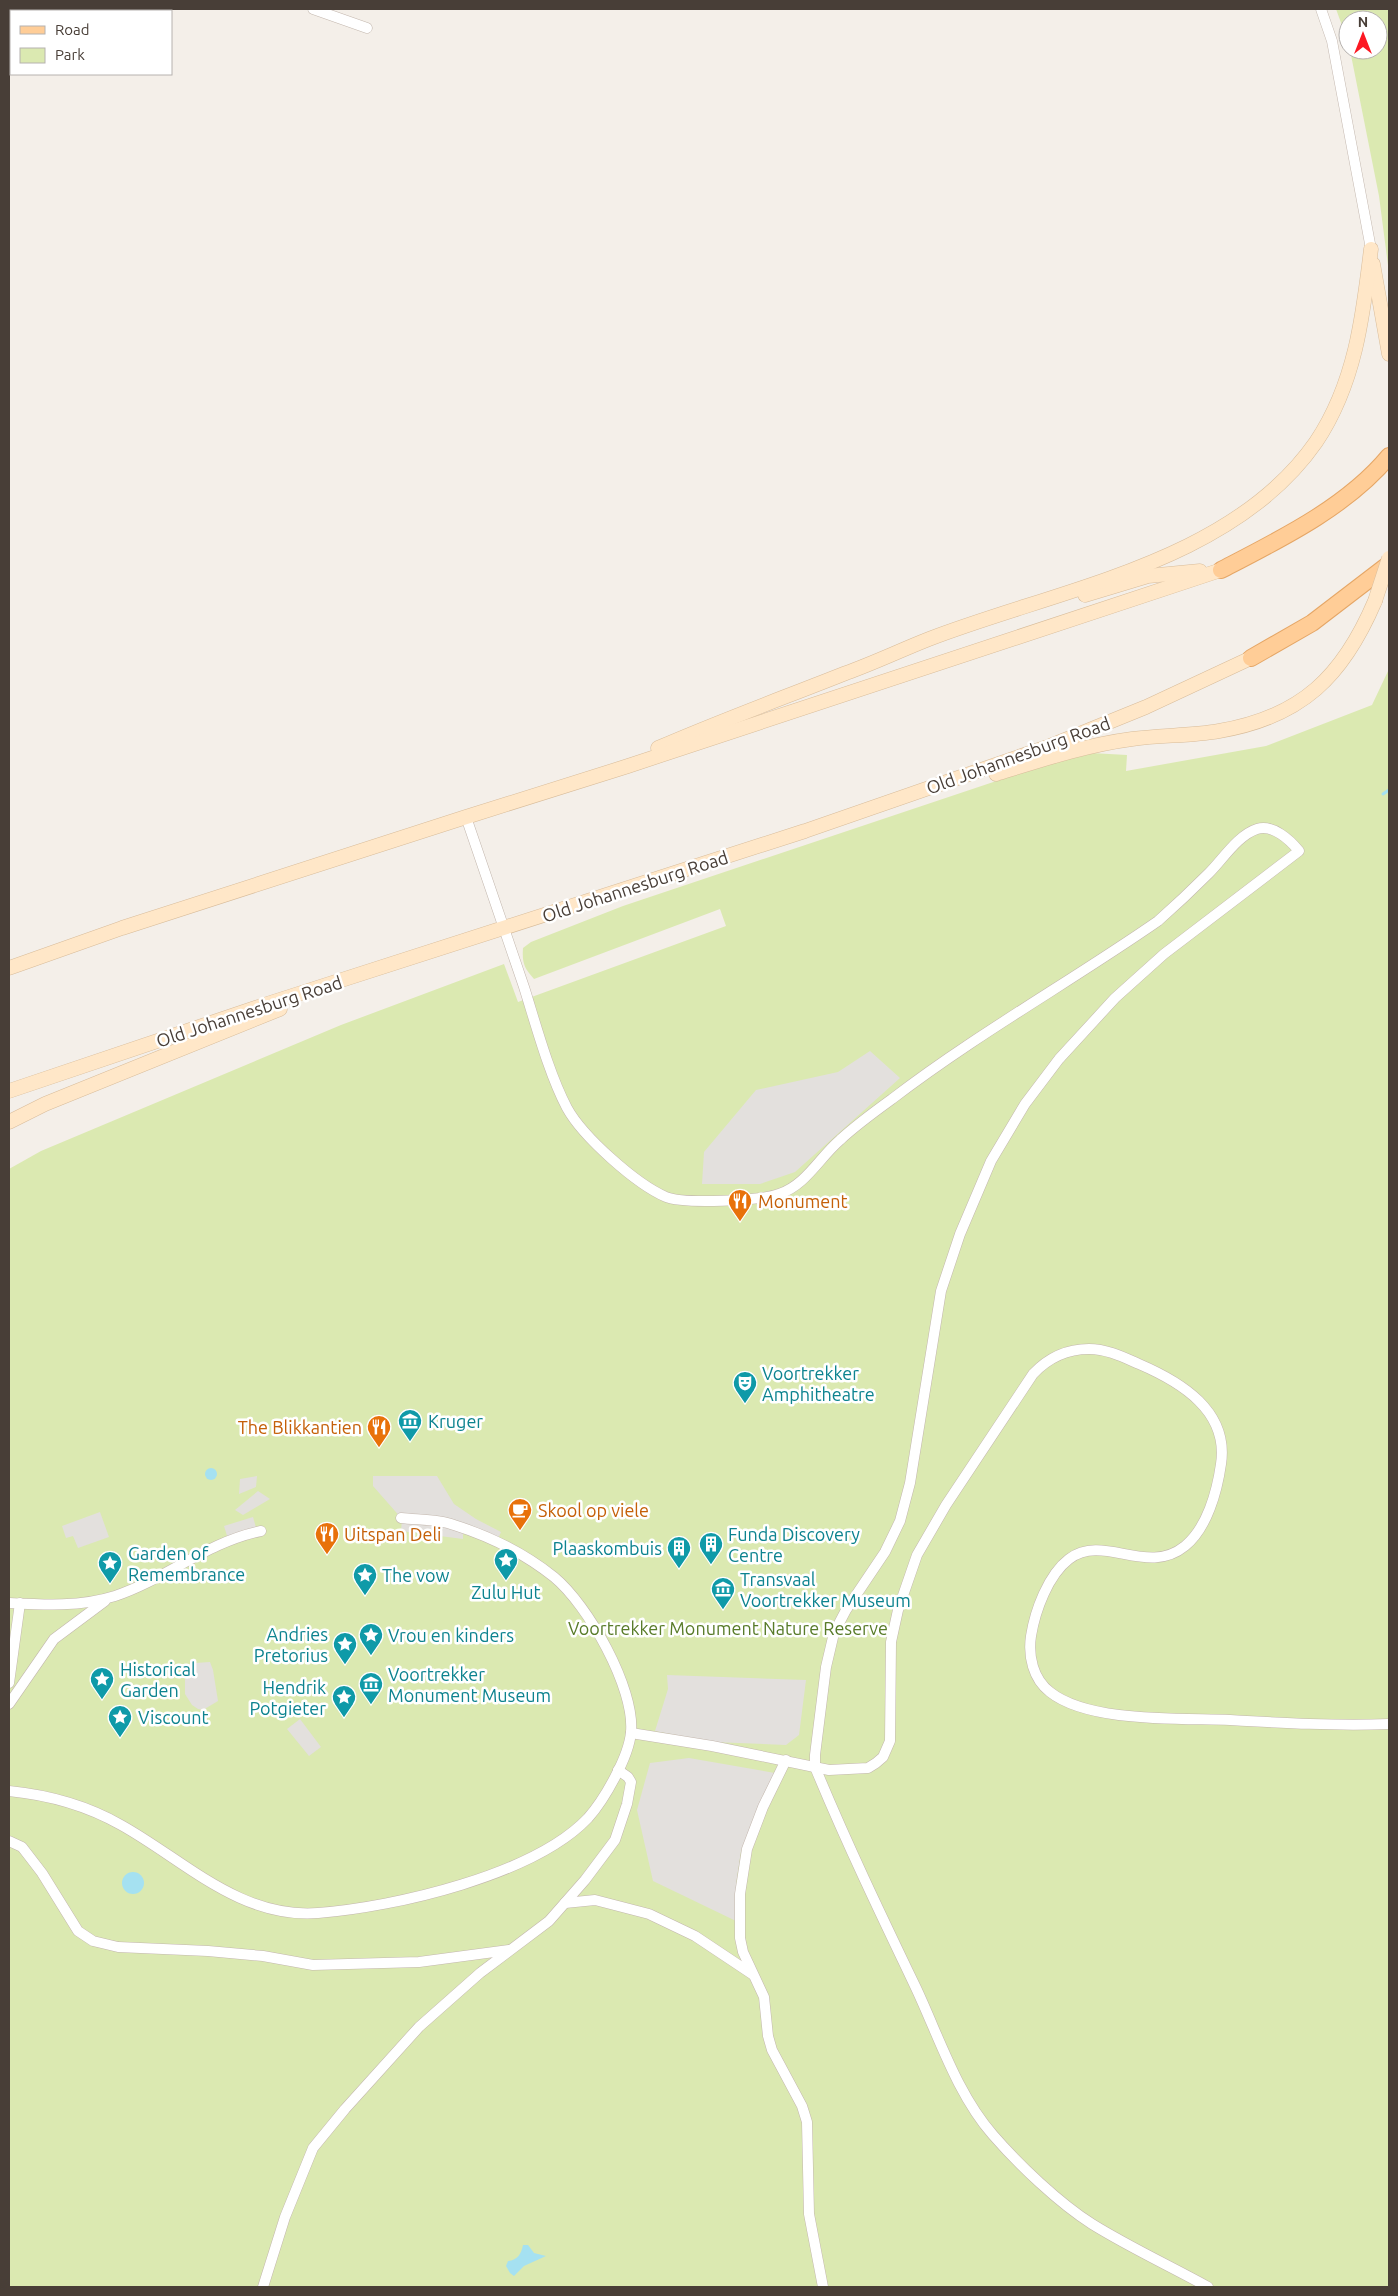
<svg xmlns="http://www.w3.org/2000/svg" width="1398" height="2296" font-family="Ubuntu,sans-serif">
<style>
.green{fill:#dbe9b1}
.parking{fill:#e3e0dd}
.water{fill:#a5e1f1}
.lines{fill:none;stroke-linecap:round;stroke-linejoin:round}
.stream{stroke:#a5e1f1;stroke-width:3}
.street-casing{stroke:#c3b7ae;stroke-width:11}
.secondary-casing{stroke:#d8bc9a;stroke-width:15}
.primary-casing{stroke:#e5a666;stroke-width:18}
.street{stroke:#fff;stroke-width:10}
.secondary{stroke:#ffe7c8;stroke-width:14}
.primary{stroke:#ffcd97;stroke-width:16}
.secondary-bridge-casing{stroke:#d8bc9a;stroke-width:15;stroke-linecap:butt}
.secondary-bridge{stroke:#ffe7c8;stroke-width:14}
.labels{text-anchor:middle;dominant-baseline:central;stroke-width:5;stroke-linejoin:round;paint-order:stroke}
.street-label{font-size:18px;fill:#483e37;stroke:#fff}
.food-label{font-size:18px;fill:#c56008;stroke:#fff;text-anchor:start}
.culture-label{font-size:18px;fill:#0d838f;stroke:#fff;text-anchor:start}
.park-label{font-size:18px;fill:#587b29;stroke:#fff}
</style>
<rect width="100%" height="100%" fill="#f4efe9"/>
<g class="green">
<path d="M1336 9H1389V273L1379 196 1350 50H1378V20H1348V42Z"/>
<path d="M1389 669V2287H9V1169L41 1151 341 1025 504 964 518 1002 726 926 720 909 534 979C524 968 522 963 523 948L531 942 623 906 1053 762 1091 753 1127 755 1126 771 1266 746 1372 705Z"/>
</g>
<g class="parking">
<path d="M870 1051 900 1078 795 1172 760 1184H702L704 1152 756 1090 838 1072Z"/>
<path d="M257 1476 256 1487 239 1494 240 1479Z"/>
<path d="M373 1476H437L454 1504 476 1519 501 1532 497 1541 463 1529V1539L401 1531 402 1519 373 1486Z"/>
<path d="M258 1491 270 1499 243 1515 235 1510Z"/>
<path d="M100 1512 109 1537 78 1548 73 1536 66 1538 62 1526Z"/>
<path d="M253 1517 257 1531 228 1539 224 1526Z"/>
<path d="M210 1662 213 1670 218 1701 203 1710 198 1709 192 1705 185 1694V1680L188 1668 195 1663Z"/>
<path d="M667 1675 806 1680 799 1735 786 1745 713 1742 655 1731 668 1689Z"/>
<path d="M300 1719 321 1747 309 1756 287 1729Z"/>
<path d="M689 1758 775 1773 741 1851 736 1884V1921L653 1881 637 1810 650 1763Z"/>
</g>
<g class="water">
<circle cx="211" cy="1474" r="6"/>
<circle cx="133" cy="1883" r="11"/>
<path d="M523 2245H528L534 2253 546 2256 524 2266 514 2276 510 2273 506 2266 508 2261C518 2260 521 2254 523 2245Z"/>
</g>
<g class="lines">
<path class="stream" d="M1383 794 1389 790"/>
<g class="street-casing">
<g id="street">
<path d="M313 9 367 28"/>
<path d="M1321 9 1332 41 1371 249"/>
<path d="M466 817C485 874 505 930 524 987 536 1025 549 1074 567 1108 583 1137 636 1184 666 1197 683 1204 761 1201 779 1194 806 1185 819 1158 840 1140 856 1125 874 1112 892 1099 977 1034 1070 982 1158 921 1175 906 1192 890 1209 873 1223 859 1238 835 1257 829 1273 824 1290 840 1299 851L1164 954 1115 998 1059 1059 1025 1104 991 1161 960 1234 941 1291 910 1483 900 1521 885 1552 846 1610 834 1633 826 1667 815 1755V1767C846 1842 881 1915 916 1988 939 2037 957 2094 993 2135 1019 2165 1059 2203 1092 2224 1129 2247 1170 2266 1208 2287"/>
<path d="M9 1603C45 1605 80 1607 115 1596 166 1579 207 1542 261 1531"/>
<path d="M9 1683 20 1603"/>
<path d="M9 1704 54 1639 105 1601"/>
<path d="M631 1733 712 1746 829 1770 868 1768 876 1763 883 1757 890 1741 891 1642 898 1610 917 1555 946 1505 1033 1374C1048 1358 1067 1349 1089 1349 1107 1349 1123 1357 1139 1364 1181 1382 1229 1411 1221 1464 1217 1492 1207 1528 1185 1546 1147 1577 1104 1533 1069 1559 1048 1575 1035 1611 1031 1636 1028 1656 1033 1679 1050 1692 1089 1723 1181 1718 1230 1720 1283 1723 1336 1726 1389 1724"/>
<path d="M786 1760 763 1807 747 1849 740 1894V1938L743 1952 764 1997 768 2036 772 2050 802 2106 807 2122 809 2214 823 2287"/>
<path d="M9 1791C49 1795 86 1805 121 1825 184 1860 240 1919 318 1913 395 1907 534 1875 588 1818 604 1800 629 1757 631 1732 635 1688 588 1605 554 1577 525 1554 489 1536 454 1525 438 1519 418 1520 401 1518"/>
<path d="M9 1841 22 1847 42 1873 78 1931 93 1941 118 1947 208 1951 263 1956 313 1965 419 1962 509 1950"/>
<path d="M565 1903 595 1900 649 1914 695 1936 752 1974"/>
<path d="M263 2287 285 2217 313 2148 345 2109 419 2027 480 1973 549 1921 585 1880 615 1840 627 1804 631 1782 628 1777 618 1770"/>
</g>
</g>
<g class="secondary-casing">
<g id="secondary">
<path d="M1373 264 1389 354"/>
<path d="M1085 595 1148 576 1200 571"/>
<path d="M658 748C720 721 783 698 846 673 874 663 901 650 929 639 1058 589 1232 563 1316 442 1355 384 1363 317 1371 249"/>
<path d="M996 774C1041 760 1086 745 1132 739 1161 735 1191 736 1219 731 1302 717 1343 676 1375 601"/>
<path d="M9 968 122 928 466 817 628 766 1221 570"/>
<path d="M9 1091 267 1004 805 831 1050 746 1146 707 1251 658"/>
<path d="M9 1122 45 1104 280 1009"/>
</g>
</g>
<g class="primary-casing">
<g id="primary">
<path d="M1221 570C1279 540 1347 507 1389 456"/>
<path d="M1251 658 1312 623 1389 564"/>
</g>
</g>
<use href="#street" class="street"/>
<use href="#secondary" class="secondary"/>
<use href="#primary" class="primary"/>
<g class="secondary-bridge-casing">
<path id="secondary-bridge" d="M1375 601 1389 558"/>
</g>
<use href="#secondary-bridge" class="secondary-bridge"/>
</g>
<defs>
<g id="restaurant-pin" transform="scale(1.25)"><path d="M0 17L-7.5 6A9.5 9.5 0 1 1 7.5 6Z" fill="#e8710a" stroke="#fff"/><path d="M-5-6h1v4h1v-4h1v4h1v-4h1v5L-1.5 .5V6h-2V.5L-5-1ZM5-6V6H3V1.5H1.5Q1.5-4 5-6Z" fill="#fff"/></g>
<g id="theatre-pin" transform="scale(1.25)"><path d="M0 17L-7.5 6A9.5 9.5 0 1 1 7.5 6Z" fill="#0f9aa8" stroke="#fff"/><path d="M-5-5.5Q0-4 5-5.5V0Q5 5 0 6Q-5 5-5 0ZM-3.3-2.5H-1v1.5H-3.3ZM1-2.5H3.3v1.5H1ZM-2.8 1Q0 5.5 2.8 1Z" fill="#fff"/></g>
<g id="museum-pin" transform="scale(1.25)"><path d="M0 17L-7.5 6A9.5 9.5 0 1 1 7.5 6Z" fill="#0f9aa8" stroke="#fff"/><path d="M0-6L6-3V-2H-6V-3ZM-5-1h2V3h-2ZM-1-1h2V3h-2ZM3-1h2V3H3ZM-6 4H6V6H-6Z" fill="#fff"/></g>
<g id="cafe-pin" transform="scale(1.25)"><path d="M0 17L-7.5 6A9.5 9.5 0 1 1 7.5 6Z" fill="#e8710a" stroke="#fff"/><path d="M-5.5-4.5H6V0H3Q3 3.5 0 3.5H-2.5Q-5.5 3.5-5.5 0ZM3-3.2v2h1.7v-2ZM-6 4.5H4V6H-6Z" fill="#fff"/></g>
<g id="building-pin" transform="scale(1.25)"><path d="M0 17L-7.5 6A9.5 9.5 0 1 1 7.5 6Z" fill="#0f9aa8" stroke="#fff"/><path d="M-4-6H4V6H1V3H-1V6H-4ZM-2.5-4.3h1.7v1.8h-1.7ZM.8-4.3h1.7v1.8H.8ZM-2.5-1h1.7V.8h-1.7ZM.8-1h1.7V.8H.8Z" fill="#fff"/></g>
<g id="sight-pin" transform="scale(1.25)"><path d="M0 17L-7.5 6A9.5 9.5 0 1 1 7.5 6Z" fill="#0f9aa8" stroke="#fff"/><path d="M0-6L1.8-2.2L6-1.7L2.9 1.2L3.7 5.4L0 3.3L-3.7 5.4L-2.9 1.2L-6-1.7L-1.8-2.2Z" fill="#fff"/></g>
</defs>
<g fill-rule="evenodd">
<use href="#restaurant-pin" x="740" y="1201"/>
<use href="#theatre-pin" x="745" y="1383"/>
<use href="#museum-pin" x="410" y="1421"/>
<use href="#restaurant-pin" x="379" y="1427"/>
<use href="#cafe-pin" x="520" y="1510"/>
<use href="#restaurant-pin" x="327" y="1534"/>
<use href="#building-pin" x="711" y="1544"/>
<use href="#building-pin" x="679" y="1548"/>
<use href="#sight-pin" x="506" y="1560"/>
<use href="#sight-pin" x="110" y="1563"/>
<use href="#sight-pin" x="365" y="1575"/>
<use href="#museum-pin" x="723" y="1589"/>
<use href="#sight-pin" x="371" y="1635"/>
<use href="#sight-pin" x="345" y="1644"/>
<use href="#sight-pin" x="102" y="1679"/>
<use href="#museum-pin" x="371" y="1684"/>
<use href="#sight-pin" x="344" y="1697"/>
<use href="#sight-pin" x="120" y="1717"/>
</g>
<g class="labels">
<g class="street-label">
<text transform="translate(1018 755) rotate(-20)">Old Johannesburg Road</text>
<text transform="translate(635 886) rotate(-18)">Old Johannesburg Road</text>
<text transform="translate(249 1011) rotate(-18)">Old Johannesburg Road</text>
</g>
<g class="food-label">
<text x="758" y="1201">Monument</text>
<text x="362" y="1427" text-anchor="end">The Blikkantien</text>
<text x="538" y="1510">Skool op viele</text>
<text x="344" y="1534">Uitspan Deli</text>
</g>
<g class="culture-label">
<text x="762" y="1373">Voortrekker<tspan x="762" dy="21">Amphitheatre</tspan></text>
<text x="428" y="1421">Kruger</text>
<text x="728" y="1534">Funda Discovery<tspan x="728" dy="21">Centre</tspan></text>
<text x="662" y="1548" text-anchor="end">Plaaskombuis</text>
<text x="128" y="1553">Garden of<tspan x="128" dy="21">Remembrance</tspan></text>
<text x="382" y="1575">The vow</text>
<text x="740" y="1579">Transvaal<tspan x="740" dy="21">Voortrekker Museum</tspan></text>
<text x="506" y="1592" text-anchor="middle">Zulu Hut</text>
<text x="328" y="1634" text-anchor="end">Andries<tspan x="328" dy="21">Pretorius</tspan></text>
<text x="388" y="1635">Vrou en kinders</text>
<text x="120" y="1669">Historical<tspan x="120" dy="21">Garden</tspan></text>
<text x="388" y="1674">Voortrekker<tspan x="388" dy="21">Monument Museum</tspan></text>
<text x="326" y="1687" text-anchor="end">Hendrik<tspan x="326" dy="21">Potgieter</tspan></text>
<text x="138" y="1717">Viscount</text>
</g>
<g class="park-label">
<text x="728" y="1628">Voortrekker Monument Nature Reserve</text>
</g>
</g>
<rect width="1398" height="2296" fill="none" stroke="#483e37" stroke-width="20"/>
<rect x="10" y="10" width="162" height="65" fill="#ffffff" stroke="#b6b2af"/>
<rect x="20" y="26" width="25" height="8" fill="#ffcd97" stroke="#b6b2af"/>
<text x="55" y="35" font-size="15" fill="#483e37">Road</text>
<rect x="20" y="48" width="25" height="15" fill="#dbe9b1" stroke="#b6b2af"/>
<text x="55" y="60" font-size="15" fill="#483e37">Park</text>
<g transform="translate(1363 35)"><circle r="24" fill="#ffffff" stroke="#b6b2af"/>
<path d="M0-4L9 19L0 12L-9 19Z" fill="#fc1822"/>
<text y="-8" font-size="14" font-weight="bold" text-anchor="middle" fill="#483e37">N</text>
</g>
</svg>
